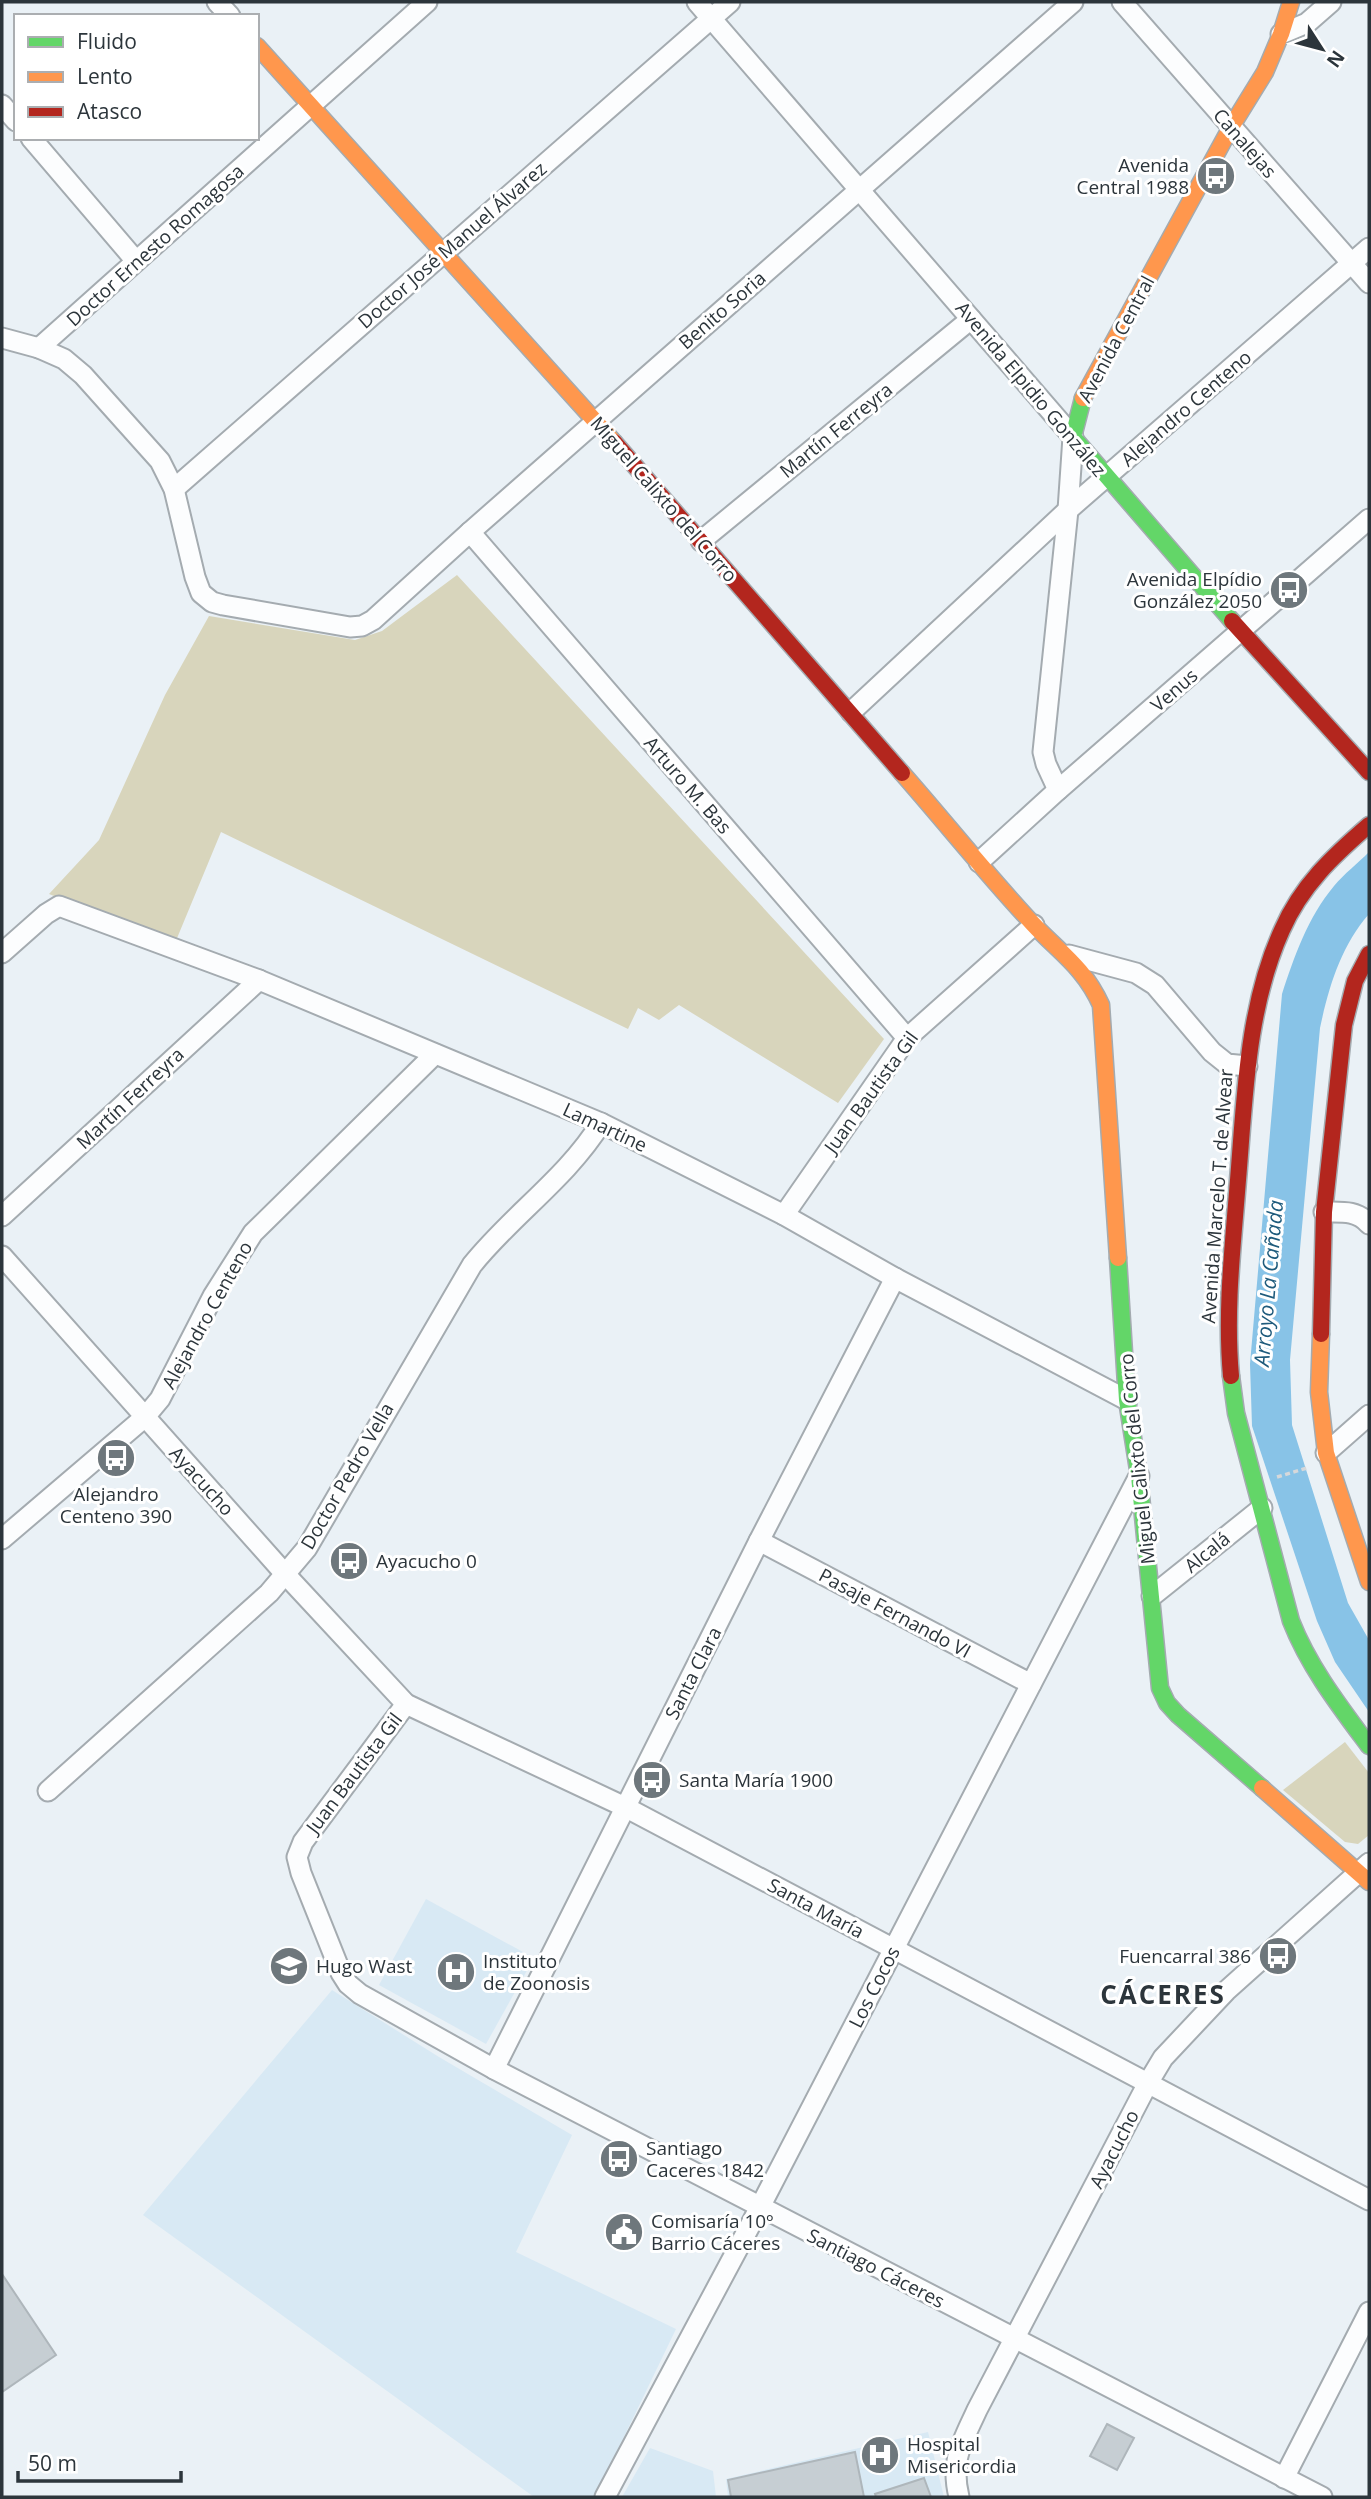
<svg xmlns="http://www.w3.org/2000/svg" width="1371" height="2499" font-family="'Open Sans',sans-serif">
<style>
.built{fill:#d8e9f4}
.green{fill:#d8d5bc}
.water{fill:#88c3e7}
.building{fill:#c6ced3;stroke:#aeb6bb;stroke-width:2}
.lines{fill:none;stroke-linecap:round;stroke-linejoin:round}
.street-casing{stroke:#a4abb0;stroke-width:23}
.fast-casing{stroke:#a4abb0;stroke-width:19}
.slow-casing{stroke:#a4abb0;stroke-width:19}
.jam-casing{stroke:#a4abb0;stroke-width:19}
.path{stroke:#d6d8da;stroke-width:3.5;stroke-dasharray:5 3.5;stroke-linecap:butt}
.street{stroke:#fcfdfe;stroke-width:19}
.fast{stroke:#63d668;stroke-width:16}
.slow{stroke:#ff974d;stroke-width:16}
.jam{stroke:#b3261e;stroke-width:16}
.labels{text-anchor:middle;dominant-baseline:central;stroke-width:6;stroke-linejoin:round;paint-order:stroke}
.street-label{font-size:19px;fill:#2c353b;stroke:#fff}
.poi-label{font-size:19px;fill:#2c353b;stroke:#fff;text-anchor:start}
.water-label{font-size:21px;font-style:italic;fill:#1e5b7c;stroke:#fff}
.district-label{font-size:26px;font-weight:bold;letter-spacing:2px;fill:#2c353b;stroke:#fff}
</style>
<rect width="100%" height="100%" fill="#eaf1f6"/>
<g class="built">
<path d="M426 1899 534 1958 486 2044 379 1985Z"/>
<path d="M332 1990 439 2057 572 2135 516 2252 676 2329 595 2497H534L143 2215Z"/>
<path d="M928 2432 944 2497H728L726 2479Z"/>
<path d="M650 2448 713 2471 716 2497H622Z"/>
</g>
<g class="green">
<path d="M457 575 884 1039 838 1103 679 1005 659 1020 638 1008 628 1029 221 832 175 943 49 894 99 840 165 695 209 616 355 640 382 631Z"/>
<path d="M1345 1742 1369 1773V1835L1358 1844 1345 1842 1283 1790Z"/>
</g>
<path class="water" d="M1369 852V914C1341 946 1329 986 1320 1028L1290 1360 1292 1425 1348 1603 1369 1640V1712L1335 1662 1317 1621 1252 1426 1250 1364 1282 994C1294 957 1308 917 1334 886 1344 874 1358 863 1369 852Z"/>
<g class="building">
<path d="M2 2274 56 2355 2 2392Z"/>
<path d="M1107 2424 1134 2438 1117 2470 1090 2456Z"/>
<path d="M855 2452 864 2497H731L728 2480Z"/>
<path d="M924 2478 931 2497H876L875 2494Z"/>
</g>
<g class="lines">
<g class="street-casing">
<g id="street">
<path d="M217 2 230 16"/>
<path d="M697 2 1073 437 1068 510 1043 752 1046 764 1058 790"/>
<path d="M1122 2 1369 283"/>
<path d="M1281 34 1307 23 1331 2"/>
<path d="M2 105 16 121"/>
<path d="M31 138 136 261"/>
<path d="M2 338 39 348 64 359 83 375 160 461 174 489 195 577 201 593 212 602 223 605 350 627 362 626 373 620 470 532 1073 2"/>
<path d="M39 348 427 2"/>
<path d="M174 489 730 2"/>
<path d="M470 532 907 1038"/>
<path d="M701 541 971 319"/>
<path d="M851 712 1068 510 1369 248"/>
<path d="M979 862 1058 790 1369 519"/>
<path d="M2 953 46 914 59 906 259 980 601 1123 784 1215 895 1278 1127 1400"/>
<path d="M1069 955 1136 973 1155 985 1212 1052 1227 1064 1247 1066"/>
<path d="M1324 1212C1341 1212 1357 1210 1369 1224"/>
<path d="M784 1215 907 1038 1034 925"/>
<path d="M2 1216 259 980"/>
<path d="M2 1256 286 1575 406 1704 625 1807 1369 2200"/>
<path d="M1326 1453 1369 1415"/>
<path d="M2 1539 145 1417 160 1399 213 1296 253 1233 435 1054"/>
<path d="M759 1541 1031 1684"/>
<path d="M1152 1596 1262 1508"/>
<path d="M406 1704 303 1842 297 1857 301 1873 341 1973 348 1984 360 1994 494 2069 1322 2497"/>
<path d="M48 1791 269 1593 307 1548 472 1265C512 1215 567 1178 601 1123"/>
<path d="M494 2069 759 1541 895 1278"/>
<path d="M1284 2478 1369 2312"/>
<path d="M605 2497 760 2207 1139 1476"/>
<path d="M959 2497C950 2460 962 2443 977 2410L1148 2083 1163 2058 1226 1991 1369 1863"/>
</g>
</g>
<g class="fast-casing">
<g id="fast">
<path d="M1083 398 1073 437 1232 621"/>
<path d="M1118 1258 1127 1400 1139 1476 1160 1688 1167 1703 1178 1715 1262 1788"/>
<path d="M1231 1376 1236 1413 1291 1621C1309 1667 1340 1707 1369 1746"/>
</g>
</g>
<g class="slow-casing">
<g id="slow">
<path d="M257 46 614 442"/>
<path d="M1083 398 1231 127 1265 72 1281 34 1291 2"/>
<path d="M902 773C946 823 987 875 1033 924 1059 952 1084 967 1101 1005L1118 1258"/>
<path d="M1321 1334 1319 1392 1326 1453 1369 1582"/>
<path d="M1262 1788 1369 1882"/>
</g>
</g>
<g class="jam-casing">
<g id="jam">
<path d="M614 442 902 773"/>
<path d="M1232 621 1369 772"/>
<path d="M1321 1334 1324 1212 1344 1025 1355 981 1369 954"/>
<path d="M1231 1376C1225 1310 1233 1245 1238 1180 1245 1096 1247 1007 1282 930 1301 886 1333 856 1369 825"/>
</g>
</g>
<path class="path" d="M1277 1477 1307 1468"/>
<use href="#street" class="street"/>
<use href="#fast" class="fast"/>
<use href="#slow" class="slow"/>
<use href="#jam" class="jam"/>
</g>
<defs>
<g id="bus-disc" transform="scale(2.0125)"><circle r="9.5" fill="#6e777c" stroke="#fff"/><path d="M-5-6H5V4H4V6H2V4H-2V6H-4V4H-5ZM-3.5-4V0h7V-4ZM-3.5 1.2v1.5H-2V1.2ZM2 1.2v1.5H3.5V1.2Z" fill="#fff"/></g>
<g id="school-disc" transform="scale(2.0125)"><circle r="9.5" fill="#6e777c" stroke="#fff"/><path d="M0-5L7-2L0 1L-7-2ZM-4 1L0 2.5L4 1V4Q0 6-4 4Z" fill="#fff"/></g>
<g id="hospital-disc" transform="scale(2.0125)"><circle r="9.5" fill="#6e777c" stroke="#fff"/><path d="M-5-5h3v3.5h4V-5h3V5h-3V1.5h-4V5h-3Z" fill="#fff"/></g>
<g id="civic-disc" transform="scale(2.0125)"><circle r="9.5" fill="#6e777c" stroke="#fff"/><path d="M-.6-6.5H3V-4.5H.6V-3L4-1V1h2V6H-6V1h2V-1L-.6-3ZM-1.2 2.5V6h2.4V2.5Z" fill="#fff"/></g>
</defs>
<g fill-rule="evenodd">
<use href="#bus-disc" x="1216" y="176"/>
<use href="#bus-disc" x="1289" y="590"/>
<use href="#bus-disc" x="116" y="1458"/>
<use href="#bus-disc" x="349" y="1561"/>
<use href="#bus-disc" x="652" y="1780"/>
<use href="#bus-disc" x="1278" y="1956"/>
<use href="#school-disc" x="289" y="1966"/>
<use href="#hospital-disc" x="456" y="1972"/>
<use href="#bus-disc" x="619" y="2159"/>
<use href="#civic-disc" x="624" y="2232"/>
<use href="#hospital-disc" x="880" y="2455"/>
</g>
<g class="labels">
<g class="street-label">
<text transform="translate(1245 143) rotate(49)">Canalejas</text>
<text transform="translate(155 245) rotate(-42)">Doctor Ernesto Romagosa</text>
<text transform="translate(452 245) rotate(-41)">Doctor José Manuel Álvarez</text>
<text transform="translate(722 310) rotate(-41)">Benito Soria</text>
<text transform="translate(1116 339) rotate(-62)">Avenida Central</text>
<text transform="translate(1031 389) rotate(50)">Avenida Elpidio González</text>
<text transform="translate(1186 408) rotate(-41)">Alejandro Centeno</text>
<text transform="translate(836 430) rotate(-39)">Martín Ferreyra</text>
<text transform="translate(664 499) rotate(49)">Miguel Calixto del Corro</text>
<text transform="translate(1174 690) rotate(-41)">Venus</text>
<text transform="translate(688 785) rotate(49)">Arturo M. Bas</text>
<text transform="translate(871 1092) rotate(-54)">Juan Bautista Gil</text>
<text transform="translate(130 1098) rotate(-43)">Martín Ferreyra</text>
<text transform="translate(605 1127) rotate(25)">Lamartine</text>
<text transform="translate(1217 1196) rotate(-86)">Avenida Marcelo T. de Alvear</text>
<text transform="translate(207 1315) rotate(-61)">Alejandro Centeno</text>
<text transform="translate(1137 1459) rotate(-96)">Miguel Calixto del Corro</text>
<text transform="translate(347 1476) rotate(-60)">Doctor Pedro Vella</text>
<text transform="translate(202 1481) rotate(48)">Ayacucho</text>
<text transform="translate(1207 1552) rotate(-39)">Alcalá</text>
<text transform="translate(895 1613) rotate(28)">Pasaje Fernando VI</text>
<text transform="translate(693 1673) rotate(-63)">Santa Clara</text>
<text transform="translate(354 1773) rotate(-53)">Juan Bautista Gil</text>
<text transform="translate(816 1908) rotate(28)">Santa María</text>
<text transform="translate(874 1987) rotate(-63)">Los Cocos</text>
<text transform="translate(1114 2149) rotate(-63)">Ayacucho</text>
<text transform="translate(876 2268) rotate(27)">Santiago Cáceres</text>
</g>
<g class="poi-label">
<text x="1189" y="165" text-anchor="end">Avenida<tspan x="1189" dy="22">Central 1988</tspan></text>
<text x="1262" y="579" text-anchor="end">Avenida Elpídio<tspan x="1262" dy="22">González 2050</tspan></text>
<text x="116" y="1494" text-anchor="middle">Alejandro<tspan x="116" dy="22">Centeno 390</tspan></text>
<text x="376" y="1561">Ayacucho 0</text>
<text x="679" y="1780">Santa María 1900</text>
<text x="1251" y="1956" text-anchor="end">Fuencarral 386</text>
<text x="483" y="1961">Instituto<tspan x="483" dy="22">de Zoonosis</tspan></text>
<text x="316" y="1966">Hugo Wast</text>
<text x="646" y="2148">Santiago<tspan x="646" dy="22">Caceres 1842</tspan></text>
<text x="651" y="2221">Comisaría 10º<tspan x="651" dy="22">Barrio Cáceres</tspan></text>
<text x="907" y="2444">Hospital<tspan x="907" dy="22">Misericordia</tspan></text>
</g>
<g class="water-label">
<text transform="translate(1268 1283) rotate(-85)">Arroyo La Cañada</text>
</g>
<g class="district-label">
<text x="1163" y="1994">CÁCERES</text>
</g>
</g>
<rect width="1371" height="2499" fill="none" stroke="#2c353b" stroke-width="7"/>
<rect x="14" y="14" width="245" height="126" fill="#ffffff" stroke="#abaeb1" stroke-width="2"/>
<rect x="28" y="37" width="35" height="10" fill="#63d668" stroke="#abaeb1" stroke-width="2"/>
<text x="77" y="49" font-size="21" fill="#2c353b">Fluido</text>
<rect x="28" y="72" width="35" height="10" fill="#ff974d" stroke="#abaeb1" stroke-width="2"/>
<text x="77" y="84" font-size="21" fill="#2c353b">Lento</text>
<rect x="28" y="107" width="35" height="10" fill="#b3261e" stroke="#abaeb1" stroke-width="2"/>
<text x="77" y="119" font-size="21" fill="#2c353b">Atasco</text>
<g transform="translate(1322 49) rotate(126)" stroke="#ffffff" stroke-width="5" paint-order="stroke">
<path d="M0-5L12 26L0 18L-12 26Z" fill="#2c353b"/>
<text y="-10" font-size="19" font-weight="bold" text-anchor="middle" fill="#2c353b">N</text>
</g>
<path d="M18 2471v10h163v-10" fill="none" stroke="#2c353b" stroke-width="3.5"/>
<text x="28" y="2471" font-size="21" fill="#2c353b" stroke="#ffffff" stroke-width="5" paint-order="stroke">50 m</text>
</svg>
